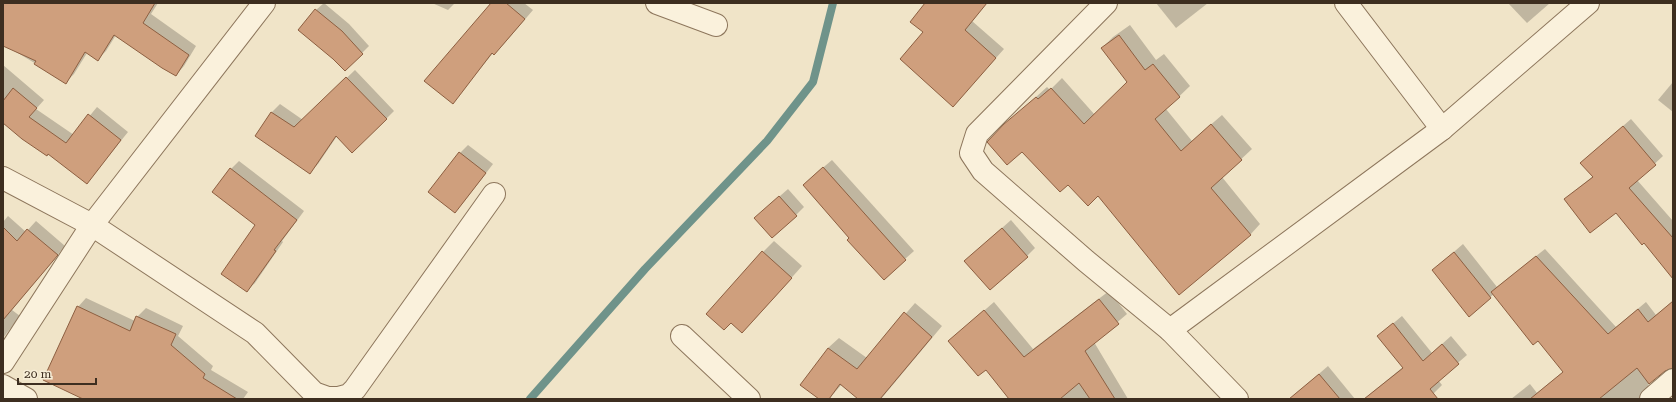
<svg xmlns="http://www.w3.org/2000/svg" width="1676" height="402" font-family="'Roboto Serif',serif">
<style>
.shadow{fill:#0003}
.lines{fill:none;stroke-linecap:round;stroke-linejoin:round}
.stream{stroke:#6f938a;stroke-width:8}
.building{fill:#cf9f7d;stroke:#8d5f41}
.minor-casing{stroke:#8d765c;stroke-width:24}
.minor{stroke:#faf1dc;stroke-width:22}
</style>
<rect width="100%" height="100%" fill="#f0e4c8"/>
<g class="shadow">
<path d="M3 3H158L151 14 196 46 184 66 176 75 116 35 106 51 98 59 87 53 74 74 66 82 3 44Z"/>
<path d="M324 3 349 24 369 46 345 70 316 10Z"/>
<path d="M432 3H455L448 10Z"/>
<path d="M492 3H524L533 10 503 45 493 53 453 102Z"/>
<path d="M927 3H987L972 21 1004 49 961 97 925 32Z"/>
<path d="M1156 3H1208L1176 28Z"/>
<path d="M1508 3H1550L1527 23Z"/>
<path d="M1130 25 1156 60 1164 54 1190 86 1166 109 1192 141 1222 115 1252 149 1222 177 1260 224 1250 235 1098 195 1068 183 1005 125 1047 87 1050 90 1062 78 1095 115 1129 82 1102 48 1113 37Z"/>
<path d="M3 65 44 100 36 109 74 135 97 107 128 132 87 183 48 153 3 122Z"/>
<path d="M355 70 394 111 386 119 337 136 318 164 310 172 257 135 272 112 280 104 303 120Z"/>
<path d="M1673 82V112L1658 100Z"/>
<path d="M1631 119 1663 156 1637 180 1673 221V278L1644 242 1616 212 1565 199 1593 176 1581 163Z"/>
<path d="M468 145 493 164 463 203 455 211 460 153Z"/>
<path d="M832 160 914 251 905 259 812 177Z"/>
<path d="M239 161 304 211 282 241 283 242 255 283 246 291 257 225 231 169Z"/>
<path d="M788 189 804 207 796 215 764 210Z"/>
<path d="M8 216 26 232 36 221 65 246 12 310 20 316 3 338V222Z"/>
<path d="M1011 220 1035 248 1027 256 974 253Z"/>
<path d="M774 241 802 266 754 320 763 252Z"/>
<path d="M1463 244 1497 287 1545 249 1616 327 1646 302 1656 315 1673 301V367L1665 369 1649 383 1646 393 1649 399H1511L1530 384 1537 393 1564 371 1538 339 1494 294 1469 315 1433 270Z"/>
<path d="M1109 291 1127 314 1094 342 1128 399H1010L971 322 994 302 1033 349Z"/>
<path d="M86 298 135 321 137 317 146 308 183 326 178 336 213 366 211 370 248 392 243 399H86L78 307Z"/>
<path d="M915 303 942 326 881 399H860L842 384 829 399H821L828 348 839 338 867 358Z"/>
<path d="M1402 316 1432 353 1451 336 1467 355 1438 380 1442 385 1433 394 1437 399H1364L1403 367 1378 336Z"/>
<path d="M1328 366 1355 399H1290L1298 392Z"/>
</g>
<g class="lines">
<path class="stream" d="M530 399 645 269 767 141 813 82 833 3"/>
</g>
<g class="building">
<path d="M3 3H155L143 23 189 55 176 76 162 68 114 35 98 61 85 52 66 84 34 64 36 61 3 46Z"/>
<path d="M491 3H506L525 19 494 55 492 53 453 104 424 81Z"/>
<path d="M925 3H987L965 30 996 58 953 107 900 59 923 32 910 22Z"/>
<path d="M315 9 342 31 363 54 345 71 333 59 298 30Z"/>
<path d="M1119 35 1145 70 1153 64 1180 97 1155 119 1181 151 1211 124 1242 160 1211 188 1251 235 1179 295 1098 196 1088 206 1068 185 1060 192 1022 152 1007 165 987 142 1004 124 1036 97 1038 99 1051 88 1084 124 1127 82 1101 48Z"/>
<path d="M346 77 387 119 352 153 336 136 310 174 255 136 271 112 294 127Z"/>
<path d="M13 88 37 108 29 117 66 143 88 114 121 140 87 184 48 154 47 156 22 139 3 123V101Z"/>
<path d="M1623 126 1656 165 1629 188 1673 238V279L1644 243 1642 245 1616 213 1590 233 1564 199 1593 177 1580 163Z"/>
<path d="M459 152 486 173 455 213 428 192Z"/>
<path d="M823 167 906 260 884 280 847 240 849 238 803 185Z"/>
<path d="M230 168 297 220 274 250 276 251 247 292 221 274 255 225 212 192Z"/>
<path d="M779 196 797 216 772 238 754 218Z"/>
<path d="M3 227 17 241 27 229 58 255 3 320Z"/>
<path d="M1002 228 1028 257 990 290 964 261Z"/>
<path d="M762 251 792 278 742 333 731 323 724 330 706 314Z"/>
<path d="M1454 252 1491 298 1469 317 1432 270Z"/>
<path d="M1536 256 1608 334 1638 309 1648 322 1673 301V368L1665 371 1649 384 1637 368 1599 399H1530L1563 372 1538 341 1533 345 1491 292Z"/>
<path d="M1099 299 1119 324 1085 351 1115 399H1090L1079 383 1060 399H1009L986 370 978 376 948 341 984 310 1024 357Z"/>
<path d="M77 306 130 331 136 316 176 334 171 345 205 374 203 378 237 399H83L43 380Z"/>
<path d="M904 312 932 337 880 399H858L840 384 829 399H819L800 385 828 348 857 369Z"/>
<path d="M1393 323 1423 361 1442 344 1459 364 1430 389 1438 399H1364L1403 368 1377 336Z"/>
<path d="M1319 374 1340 399H1289Z"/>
</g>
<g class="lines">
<g class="minor-casing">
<g id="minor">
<path d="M657 3 716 25"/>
<path d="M1106 3 977 134 971 153 983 171 1086 261 1170 330 1237 399"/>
<path d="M1346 3 1442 129"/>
<path d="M3 178 92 225 255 333 314 393 328 398H338L349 395 355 389 494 194"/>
<path d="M1170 330 1442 129 1588 3"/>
<path d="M682 336 749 399"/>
<path d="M3 362 92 225 264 3"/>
<path d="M3 386 26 399"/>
<path d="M1651 399 1673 380"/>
</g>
</g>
<use href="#minor" class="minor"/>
</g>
<rect width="1676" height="402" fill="none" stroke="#3d2e20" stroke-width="8"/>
<path d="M18 378v6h78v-6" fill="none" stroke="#3d2e20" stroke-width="2"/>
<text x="24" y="378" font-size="12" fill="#3d2e20" stroke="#f7eed8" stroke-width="3" paint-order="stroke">20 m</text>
</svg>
